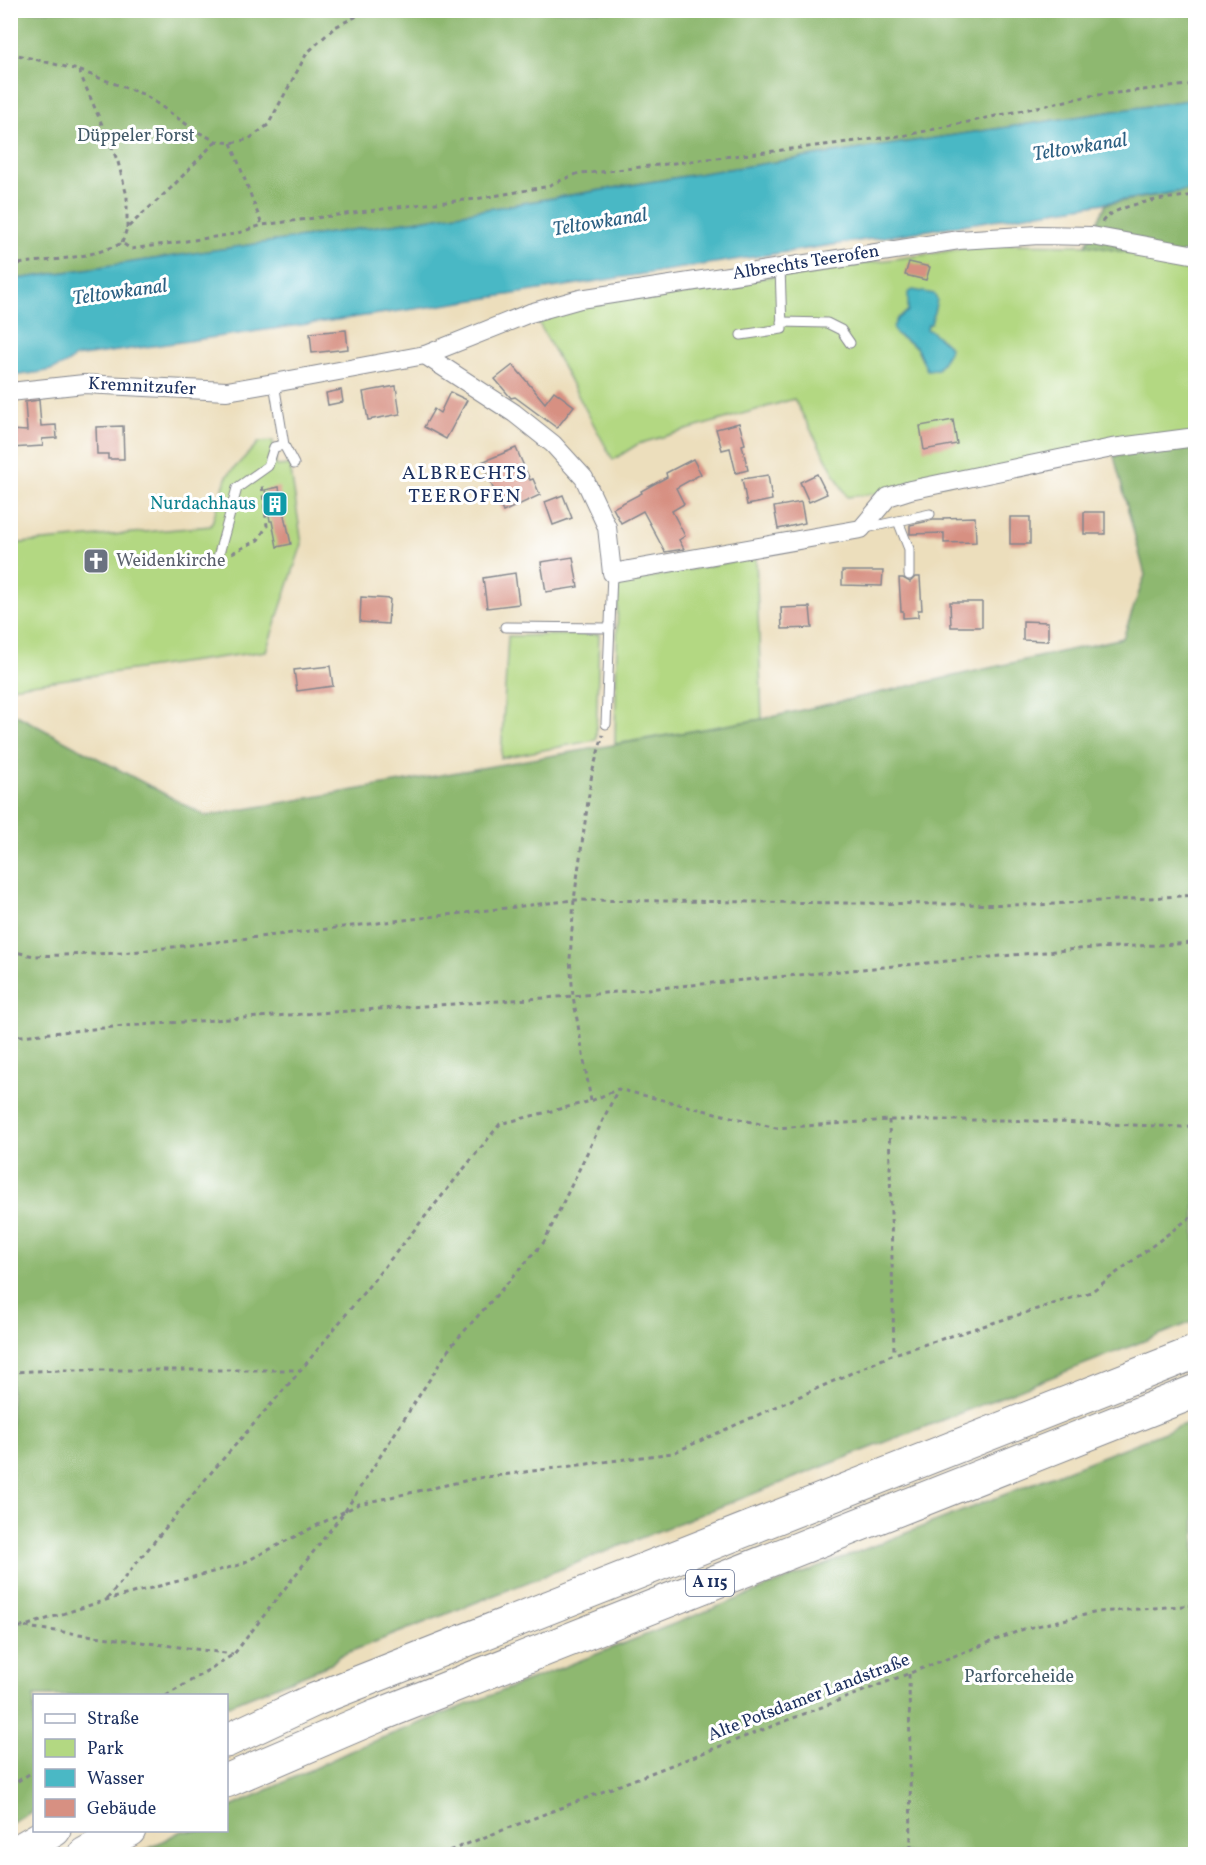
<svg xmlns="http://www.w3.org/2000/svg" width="1206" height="1865" font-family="Vollkorn,serif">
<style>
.green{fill:#b3d882;stroke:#678470;stroke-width:1.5;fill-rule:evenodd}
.forest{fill:#8eb870;stroke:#547467;stroke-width:1.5}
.water{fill:#4ab8c5;stroke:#327492;stroke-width:1.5}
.building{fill:#d79082}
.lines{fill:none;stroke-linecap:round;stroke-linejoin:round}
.lane-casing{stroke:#84868d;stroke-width:11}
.street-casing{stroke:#84868d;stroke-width:20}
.highway-casing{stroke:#84868d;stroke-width:35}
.path{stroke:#84868d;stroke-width:3;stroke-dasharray:4.5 4.5;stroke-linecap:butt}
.lane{stroke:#fff;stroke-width:9}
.street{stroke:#fff;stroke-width:18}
.highway{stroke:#fff;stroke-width:33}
.labels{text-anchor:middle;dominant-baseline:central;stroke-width:6;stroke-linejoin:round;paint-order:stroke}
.shield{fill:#fff;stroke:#5f6d8e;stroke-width:1.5}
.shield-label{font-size:16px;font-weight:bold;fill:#1b2f5e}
.park-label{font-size:18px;fill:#415967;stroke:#fff}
.street-label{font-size:18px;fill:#1b2f5e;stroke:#fff}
.culture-label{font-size:18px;fill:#0d838f;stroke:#fff;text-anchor:end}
.worship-label{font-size:18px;fill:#5b616d;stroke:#fff;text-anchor:start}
.water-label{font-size:20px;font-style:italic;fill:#2b5f82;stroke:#fff}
.neighbourhood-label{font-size:20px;letter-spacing:1.5px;fill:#1b2f5e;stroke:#fff}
</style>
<rect width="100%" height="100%" fill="#fff"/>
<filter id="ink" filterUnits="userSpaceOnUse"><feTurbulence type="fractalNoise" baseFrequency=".0167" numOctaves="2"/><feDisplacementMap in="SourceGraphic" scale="12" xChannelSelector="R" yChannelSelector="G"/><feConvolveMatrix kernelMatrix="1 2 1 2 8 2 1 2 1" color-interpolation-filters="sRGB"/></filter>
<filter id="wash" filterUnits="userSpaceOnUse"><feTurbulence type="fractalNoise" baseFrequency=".008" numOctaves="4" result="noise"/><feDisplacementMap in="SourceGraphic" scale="24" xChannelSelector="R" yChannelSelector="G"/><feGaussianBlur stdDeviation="1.35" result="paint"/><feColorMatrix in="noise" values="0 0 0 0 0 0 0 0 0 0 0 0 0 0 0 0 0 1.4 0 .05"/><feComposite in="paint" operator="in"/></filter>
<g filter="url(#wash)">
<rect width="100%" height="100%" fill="#ecdebc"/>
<g class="green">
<path d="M1002 244 1086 245 1196 265 1195 437 910 490 847 497 794 399 638 444 613 460 536 318 580 304 936 253 971 247ZM908 311 931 324H928L927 330 950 347 922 360 916 347 896 334 897 319Z"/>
<path d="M273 441 276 466 290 465 302 544 266 651 11 687 10 544 211 526 227 476 259 442Z"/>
<path d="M756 557 762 719 615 744 618 583Z"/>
<path d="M599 634 596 740 501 758 508 636Z"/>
</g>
<g class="forest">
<path d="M11 11H1195V99L722 170 427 219 11 280Z"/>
<path d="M1195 189V265L1086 245 1106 204Z"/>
<path d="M1195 446V1321L339 1656 331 1664 227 1706 226 1696H34V1810L11 1824V712L206 816 762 719 1123 638 1145 575 1114 456Z"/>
<path d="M1195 1420V1854H139L181 1831 226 1830 227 1809 359 1747Z"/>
</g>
<g class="water">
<path d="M1195 99V189L436 306 75 357C58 373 33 373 11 376V280L427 219 722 170Z"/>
<path d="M913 290 934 294 937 300 931 324H928L927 330 931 331 950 347 949 352 938 369 927 370 916 347 896 334 893 327 897 319 908 311V293Z"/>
</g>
<g id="blocks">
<g class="building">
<path d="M909 262 930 267 926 280 905 275Z"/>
<path d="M346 330 348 349 312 353 310 333Z"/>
<path d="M513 365 545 403 554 391 574 406 557 428 515 397 511 398 495 379Z"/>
<path d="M396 386 400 414 368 420 363 392Z"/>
<path d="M341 390 343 402 328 405 326 393Z"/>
<path d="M450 392 467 400 446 439 424 427 434 409 440 413Z"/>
<path d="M39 400 41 426 56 425 57 438 42 439 43 446 10 448V430L27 431 25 402Z"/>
<path d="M953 420 957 444 924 450 920 426Z"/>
<path d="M739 423 745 444 742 445 748 470 736 473 730 448 722 450 716 429Z"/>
<path d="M123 426 124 459H108V454H97L96 427Z"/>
<path d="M516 448 530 480 533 479 540 495 503 512 482 462Z"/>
<path d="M693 459 701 474 676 488 684 504 672 511 685 536 679 540 684 549 665 552 643 511 621 523 613 508 642 493 641 491 667 477 666 473Z"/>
<path d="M817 474 827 494 809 502 800 482Z"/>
<path d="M768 475 772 500 747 505 742 479Z"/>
<path d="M279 487 286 525H287L291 544 277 547 272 521H270L265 490Z"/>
<path d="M563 495 572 518 553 525 545 502Z"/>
<path d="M801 502 805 523 778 529 774 507Z"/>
<rect x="1084" y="512" width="21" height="22"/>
<path d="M975 517 976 542 944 543V533L910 534V525L933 520H943V518Z"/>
<rect x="1010" y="517" width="20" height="27"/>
<path d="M573 557 578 587 546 592 541 562Z"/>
<path d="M842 571H883L882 586 842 585Z"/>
<path d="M515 573 519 604 487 608 483 578Z"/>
<path d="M915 577H920L922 610H918V617L903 618V611H901L899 578H903L910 582Z"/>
<path d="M361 597 390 599 388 624 360 622Z"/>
<path d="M950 602H982V627H951Z"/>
<path d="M810 607 812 628 782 629 781 608Z"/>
<path d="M1023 621 1048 622V641L1023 640Z"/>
<path d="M330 666 333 686 297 691 294 670Z"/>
</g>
</g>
</g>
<g filter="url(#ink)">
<use href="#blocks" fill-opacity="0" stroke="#84868d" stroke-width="1.5"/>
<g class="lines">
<g class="lane-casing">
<g id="lane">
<path d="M781 322 827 323 841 330 850 343"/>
<path d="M741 335 782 329 780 267"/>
<path d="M274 383 284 445 294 464"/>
<path d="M898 521 909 549V575"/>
<path d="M866 528 930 514"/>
<path d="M217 561 237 488 268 466 274 447 284 445"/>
<path d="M505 627 610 628"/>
<path d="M606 724 612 573"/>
</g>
</g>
<g class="street-casing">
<g id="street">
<path d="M425 355 514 413 553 444 584 478 607 527 612 573 861 529 888 497 910 490 1112 448 1196 437"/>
<path d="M10 392 84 384 227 391 274 383 425 355 530 313 580 299 959 240 1039 235 1092 236 1196 255"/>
</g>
</g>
<g class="highway-casing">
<g id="highway">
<path d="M226 1741 314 1700 1196 1352"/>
<path d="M226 1781 377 1716 1196 1391"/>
<path d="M13 1854 54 1830"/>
<path d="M85 1854 129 1830"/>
</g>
</g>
<g class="path">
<path d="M10 53 78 70 145 95 196 131 216 141 231 143 249 139 268 125 307 53 335 27 369 10"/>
<path d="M79 71 118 162 127 196V228"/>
<path d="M231 143 262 225"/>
<path d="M1102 222C1116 202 1172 198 1196 195"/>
<path d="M122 243 127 228 171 188 216 141"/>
<path d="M10 265C48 259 87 260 122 243L131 249 235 234 262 225 406 206 476 199 545 187 579 173 600 172 907 135 1089 96 1196 84"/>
<path d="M232 553 258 540 267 526 262 485"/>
<path d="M10 951 34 956 122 953 574 900 1037 905 1196 895"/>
<path d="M10 1037 124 1026 573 996 1077 949 1196 943"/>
<path d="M591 1101 573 996 570 959 574 900 592 773 603 735"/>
<path d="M889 1120 894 1354"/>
<path d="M10 1372 61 1370H301L500 1124 591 1101 618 1089 776 1128 889 1120H1006L1182 1127 1196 1125"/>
<path d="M107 1599 209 1475 301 1370"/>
<path d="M10 1627H22L106 1600 239 1565 359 1504 478 1478 673 1453 894 1354 1091 1292 1196 1213"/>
<path d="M25 1627 233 1654"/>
<path d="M909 1674 911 1854"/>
<path d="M166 1696 234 1654 345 1511 451 1346 544 1242 617 1091"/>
<path d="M10 1786 34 1771"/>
<path d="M441 1854 1024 1629 1098 1612 1196 1605"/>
</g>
<use href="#lane" class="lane"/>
<use href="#street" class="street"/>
<use href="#highway" class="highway"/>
</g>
</g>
<defs>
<g id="building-square" transform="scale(1.35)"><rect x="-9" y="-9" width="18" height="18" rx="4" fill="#0f9aa8" stroke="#fff"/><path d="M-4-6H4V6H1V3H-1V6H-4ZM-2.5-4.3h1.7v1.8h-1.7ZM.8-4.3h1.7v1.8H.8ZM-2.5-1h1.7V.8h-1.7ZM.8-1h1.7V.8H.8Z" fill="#fff"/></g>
<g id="church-square" transform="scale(1.35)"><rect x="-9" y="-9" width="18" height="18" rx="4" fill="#6b7280" stroke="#fff"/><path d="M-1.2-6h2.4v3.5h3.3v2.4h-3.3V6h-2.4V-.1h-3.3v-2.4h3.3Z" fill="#fff"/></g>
</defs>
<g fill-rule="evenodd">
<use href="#building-square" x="275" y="504"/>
<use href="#church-square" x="96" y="561"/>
</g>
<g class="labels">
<rect class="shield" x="686" y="1570" width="48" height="26" rx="4.5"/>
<g class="shield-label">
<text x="710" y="1583">A 115</text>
</g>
<g class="park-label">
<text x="136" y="136">Düppeler Forst</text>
<text x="1019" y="1677">Parforceheide</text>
</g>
<g class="street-label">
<text transform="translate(806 263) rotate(-9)">Albrechts Teerofen</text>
<text transform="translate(142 387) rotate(3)">Kremnitzufer</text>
<text transform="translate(809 1698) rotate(-21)">Alte Potsdamer Landstraße</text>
</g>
<g class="culture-label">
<text x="256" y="504">Nurdachhaus</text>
</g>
<g class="worship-label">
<text x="116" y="561">Weidenkirche</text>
</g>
<g class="water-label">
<text transform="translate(1080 148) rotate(-9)">Teltowkanal</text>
<text transform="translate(600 223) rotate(-9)">Teltowkanal</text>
<text transform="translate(120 293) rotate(-8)">Teltowkanal</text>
</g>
<g class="neighbourhood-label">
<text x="465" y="474">ALBRECHTS<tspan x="465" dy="23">TEEROFEN</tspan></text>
</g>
</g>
<rect width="1206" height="1865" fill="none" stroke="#fff" stroke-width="36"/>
<rect x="33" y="1694" width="195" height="138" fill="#ffffff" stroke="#a4acbf" stroke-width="1.5"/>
<rect x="45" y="1714" width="30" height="9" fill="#ffffff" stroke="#a4acbf" stroke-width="1.5"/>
<text x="87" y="1724" font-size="18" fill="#1b2f5e">Straße</text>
<rect x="45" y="1739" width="30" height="18" fill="#b3d882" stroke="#a4acbf" stroke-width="1.5"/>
<text x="87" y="1754" font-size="18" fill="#1b2f5e">Park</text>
<rect x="45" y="1769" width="30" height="18" fill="#4ab8c5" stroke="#a4acbf" stroke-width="1.5"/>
<text x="87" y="1784" font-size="18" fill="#1b2f5e">Wasser</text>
<rect x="45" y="1799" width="30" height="18" fill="#d79082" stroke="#a4acbf" stroke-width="1.5"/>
<text x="87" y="1814" font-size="18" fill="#1b2f5e">Gebäude</text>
</svg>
